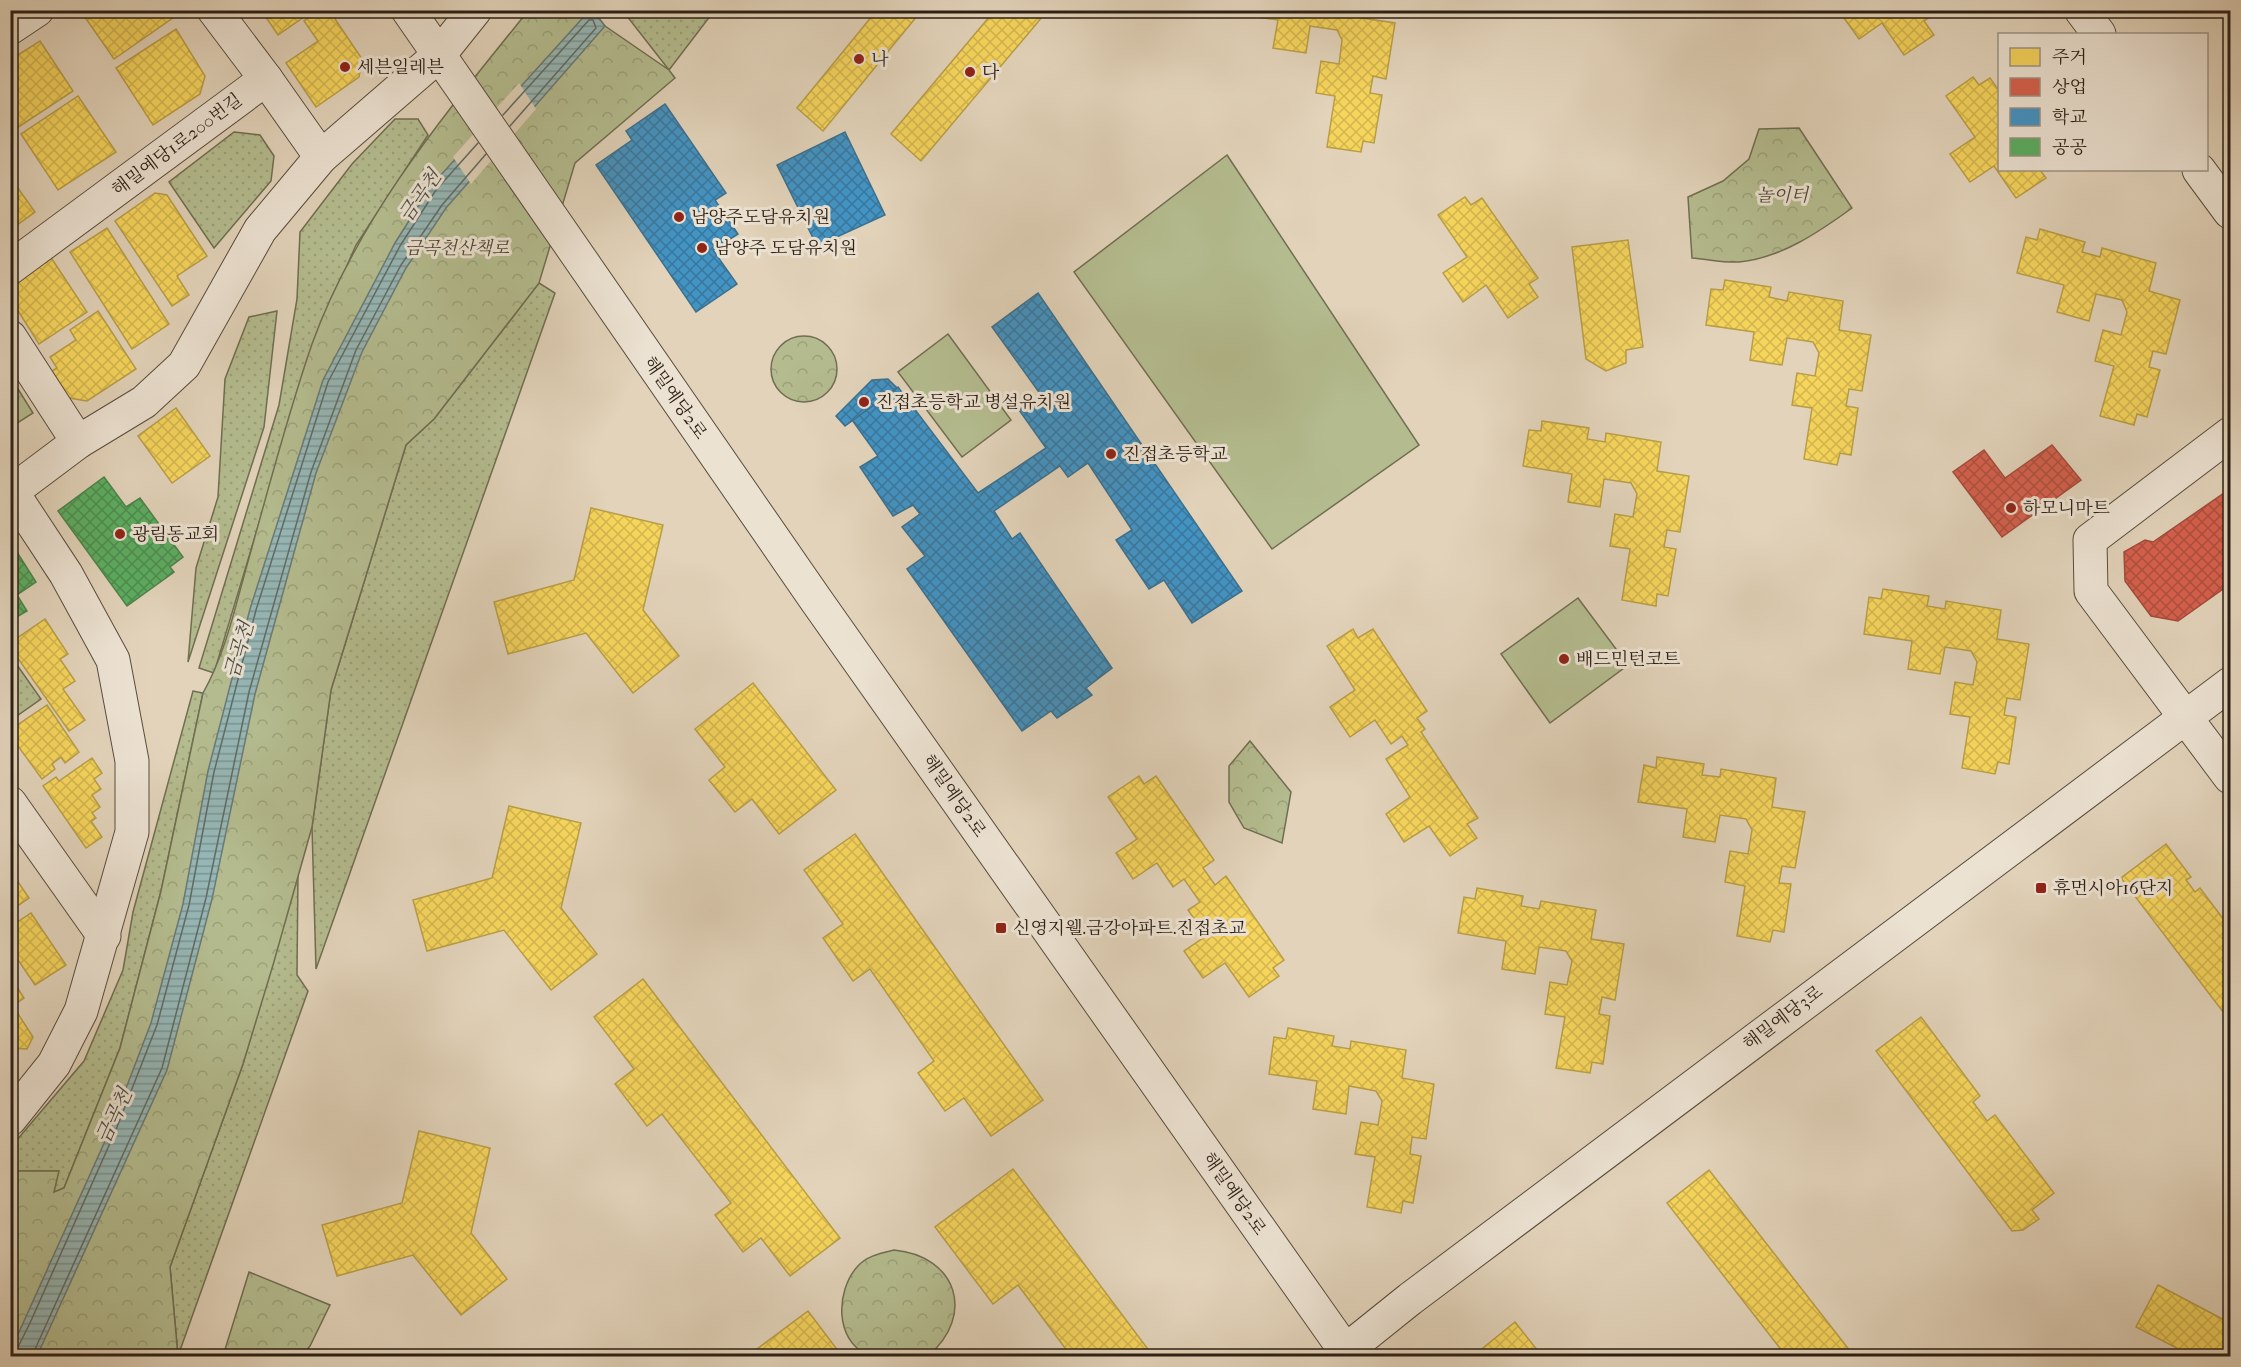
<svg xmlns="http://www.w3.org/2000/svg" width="2241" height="1367" font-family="'IM FELL French Canon','Noto Serif KR',serif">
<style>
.grass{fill:url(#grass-dots);stroke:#706e52;stroke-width:1.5}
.park{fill:url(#park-crowns);stroke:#706e52;stroke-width:1.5}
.pitch{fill:#b4bc8f;stroke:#706e52;stroke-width:1.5}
.water{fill:url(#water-rules);stroke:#6b7a75;stroke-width:1.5}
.pier{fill:#e2d3ba}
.homes{fill:url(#homes-cross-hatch);stroke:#b99e46;stroke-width:1.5}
.shops{fill:url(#shops-cross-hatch);stroke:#a34c3c;stroke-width:1.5}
.schools{fill:url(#schools-cross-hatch);stroke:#3c708e;stroke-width:1.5}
.public{fill:url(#public-cross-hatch);stroke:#4c834a;stroke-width:1.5}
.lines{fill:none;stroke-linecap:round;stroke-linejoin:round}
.shore{stroke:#606b65;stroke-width:1.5}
.minor-casing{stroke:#594c3e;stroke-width:35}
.tertiary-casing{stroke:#594c3e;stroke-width:35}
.minor{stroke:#ece2d2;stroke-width:33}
.tertiary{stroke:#ece2d2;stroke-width:33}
.poi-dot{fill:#8f2418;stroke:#ece2d2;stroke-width:2}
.labels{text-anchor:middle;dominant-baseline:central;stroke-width:6;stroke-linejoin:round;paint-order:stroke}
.poi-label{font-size:18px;fill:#2b1f14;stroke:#ece2d2;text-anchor:start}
.street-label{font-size:18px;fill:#2b1f14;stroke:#ece2d2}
.park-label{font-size:18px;font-style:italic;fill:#4d4633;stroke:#ece2d2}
.water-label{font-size:20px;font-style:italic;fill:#4b4d45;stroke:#ece2d2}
</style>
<defs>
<pattern id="grass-dots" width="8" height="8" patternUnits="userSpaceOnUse" patternTransform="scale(1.5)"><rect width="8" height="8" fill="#b4bc8f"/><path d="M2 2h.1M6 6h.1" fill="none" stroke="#9ba17a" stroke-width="1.8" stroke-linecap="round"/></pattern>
<pattern id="park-crowns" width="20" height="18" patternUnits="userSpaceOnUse" patternTransform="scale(1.5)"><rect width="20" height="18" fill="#b4bc8f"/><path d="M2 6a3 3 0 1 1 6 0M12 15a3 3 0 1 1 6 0" fill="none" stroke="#9ba17a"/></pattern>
<pattern id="water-rules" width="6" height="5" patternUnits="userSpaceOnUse" patternTransform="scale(1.5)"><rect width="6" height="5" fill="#96b7b6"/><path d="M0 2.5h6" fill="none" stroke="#7b9493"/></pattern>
<pattern id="homes-cross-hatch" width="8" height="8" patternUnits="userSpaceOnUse" patternTransform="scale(1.5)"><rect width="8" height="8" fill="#f6d55c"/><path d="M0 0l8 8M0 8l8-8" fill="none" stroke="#d3b64f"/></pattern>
<pattern id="shops-cross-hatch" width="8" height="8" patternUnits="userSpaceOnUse" patternTransform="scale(1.5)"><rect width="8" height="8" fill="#d6604d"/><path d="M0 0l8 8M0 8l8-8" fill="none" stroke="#ae4f3f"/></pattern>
<pattern id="schools-cross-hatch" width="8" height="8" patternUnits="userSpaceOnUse" patternTransform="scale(1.5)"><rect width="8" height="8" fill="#4393c3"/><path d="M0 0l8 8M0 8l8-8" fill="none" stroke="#38779d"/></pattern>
<pattern id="public-cross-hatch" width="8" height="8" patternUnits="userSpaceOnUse" patternTransform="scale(1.5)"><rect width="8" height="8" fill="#5aae61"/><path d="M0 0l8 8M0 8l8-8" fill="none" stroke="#4b8d4f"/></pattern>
</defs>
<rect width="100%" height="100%" fill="#e2d3ba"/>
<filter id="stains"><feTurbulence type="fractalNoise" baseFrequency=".00333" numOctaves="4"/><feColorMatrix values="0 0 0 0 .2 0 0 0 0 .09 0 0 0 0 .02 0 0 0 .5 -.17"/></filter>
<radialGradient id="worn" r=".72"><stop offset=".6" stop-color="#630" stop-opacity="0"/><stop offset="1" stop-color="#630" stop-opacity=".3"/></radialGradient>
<g class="grass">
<path d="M623 11H714L669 70Z"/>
<path d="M395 119H418L428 135 356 245 313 343 214 673 199 668 279 405 297 299 300 232 352 164Z"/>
<path d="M234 132 260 135 274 156 271 181 214 248 169 182Z"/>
<path d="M539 283 555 293 316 969 312 827 331 690 406 445 434 419Z"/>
<path d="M277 311 264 427 188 662 196 568 218 497 225 379 249 317Z"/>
<path d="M10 655 41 699 11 720H10Z"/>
<path d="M193 691 203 693 161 891 120 1048 64 1188 53 1193 58 1171H11L10 1148 84 1061 123 970 133 912Z"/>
<path d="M298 874 297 975 308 991 178 1356 170 1267 243 1064Z"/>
</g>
<g class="park">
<path d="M528 11H593L605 26 669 70 675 78 575 163 539 283 434 419 406 445 331 690 312 827 273 965 243 1064 170 1267 178 1356H11V1171H59L54 1192 64 1188 120 1048 161 891 203 693C225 654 235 608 247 565 268 491 287 416 312 344 358 217 445 114 528 11Z"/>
<path d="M1799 128 1852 208C1819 232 1781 258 1739 262 1724 263 1707 259 1692 258L1688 197 1723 181 1749 159 1759 129Z"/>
<circle cx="804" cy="369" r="33"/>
<path d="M10 376 33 413 11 427H10Z"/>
<path d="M1250 741 1291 792 1282 843 1244 828 1229 802V766Z"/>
<path d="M894 1250C957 1256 976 1315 928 1356 914 1357 880 1361 868 1355 834 1340 836 1291 857 1267 866 1256 881 1253 894 1250Z"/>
<path d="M249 1272 330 1305 310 1346 302 1356H223Z"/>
</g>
<g class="pitch">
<path d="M1227 155 1419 445 1272 549 1074 272Z"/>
<path d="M948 334 1011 420 962 457 898 372Z"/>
<path d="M1578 598 1628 665 1550 723 1501 654Z"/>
</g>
<path class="water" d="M589 11H593L605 26 446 208 406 268 362 352 316 473 255 694 212 899 167 1070 37 1356H11V1350L110 1130 151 1023 183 904 208 771 250 609 323 380 395 243 431 186Z"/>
<path class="pier" d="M519 83 536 109 471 184 453 157Z"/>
<g class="homes">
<path d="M80 10H173L177 15 114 59Z"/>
<path d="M261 10H314L278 35Z"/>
<path d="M319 10H329L362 59 359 77 316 107 286 63 318 41 304 21Z"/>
<path d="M877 10H922L823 131 797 108Z"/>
<path d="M995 10H1048L921 161 891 134Z"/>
<path d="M1230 10H1363L1362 18 1395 23 1386 79 1373 76 1370 93 1382 95 1374 143 1363 141 1361 152 1327 147 1335 96 1316 93 1321 61 1339 64 1342 40 1337 30 1310 26 1306 53 1273 48 1278 20 1229 13Z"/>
<path d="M1930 10 1933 15 1924 21 1934 35 1904 55 1882 23 1859 39 1839 11Z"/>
<path d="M2198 10H2230V16L2221 15Z"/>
<path d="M176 29 205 76 200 94 153 125 116 68Z"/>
<path d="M40 41 73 91 17 128 10 119V60Z"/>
<path d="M1973 77 1979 85 1990 78 2000 92V170H2040L2046 178 2016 198 1994 166 1970 182 1950 154 1975 137 1946 96Z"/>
<path d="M78 96 116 152 58 190 21 134Z"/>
<path d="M10 177 35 212 10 230Z"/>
<path d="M155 193 167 195 207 256 177 276 189 295 172 306 115 221Z"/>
<path d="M1465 197 1471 205 1482 198 1538 278 1529 284 1538 297 1508 318 1486 285 1463 302 1443 273 1467 257 1438 215Z"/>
<path d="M107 228 169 324 132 349 70 252Z"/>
<path d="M2040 229 2085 242 2082 252 2100 257 2102 248 2156 263 2149 291 2180 300 2166 354 2153 351 2149 367 2160 370 2147 417 2137 414 2134 425 2100 416 2114 366 2095 361 2103 330 2121 335 2127 312 2122 300 2096 294 2089 321 2057 312 2064 285 2017 273 2026 237 2037 240Z"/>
<path d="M1628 240 1643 347 1626 350V363L1606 371 1586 359 1572 247Z"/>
<path d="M50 256 87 312 39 344 10 298 14 279Z"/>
<path d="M1725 280 1771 287 1769 297 1787 301 1789 292 1843 301 1839 330 1871 335 1862 391 1849 389 1846 406 1858 408 1851 455 1840 453 1837 465 1804 459 1812 408 1792 405 1797 373 1815 376 1819 353 1813 342 1787 338 1782 365 1750 360 1754 332 1706 325 1711 289 1723 290Z"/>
<path d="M98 311 136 369 87 401 69 398 52 371 57 368 50 357 76 340 70 330Z"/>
<path d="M176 408 210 456 172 483 138 436Z"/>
<path d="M1542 421 1589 428 1587 439 1605 442 1606 433 1661 442 1657 471 1689 476 1680 532 1667 530 1664 547 1676 549 1668 596 1657 594 1656 606 1622 600 1630 549 1610 546 1615 514 1633 517 1637 494 1631 483 1604 479 1600 507 1568 502 1572 474 1523 466 1529 430 1541 431Z"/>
<path d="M591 508 663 525 643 610 679 656 633 693 586 633 508 654 494 602 574 580Z"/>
<path d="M1883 589 1929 596 1927 606 1945 609 1946 601 2001 610 1997 639 2029 644 2020 700 2007 698 2004 715 2016 717 2009 764 1998 762 1995 774 1962 768 1970 717 1950 714 1955 682 1973 685 1977 662 1971 651 1945 647 1940 674 1908 669 1912 641 1864 634 1869 597 1881 599Z"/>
<path d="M45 619 68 654 60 659 75 681 63 689 85 720 69 731 10 647V643Z"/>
<path d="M1353 629 1358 638 1373 629 1427 711 1417 718 1425 729 1421 732 1478 818 1467 824 1477 838 1450 856 1429 826 1404 842 1386 814 1410 797 1386 759 1408 745 1402 736 1391 744 1375 720 1350 737 1330 707 1355 690 1327 646Z"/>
<path d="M753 683 836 790 779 834 752 799 735 812 709 780 725 767 695 729Z"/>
<path d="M47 705 79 752 65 763 61 757 52 764 55 769 42 779 10 735V730Z"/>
<path d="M1657 757 1704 764 1702 775 1720 777 1721 769 1776 778 1772 807 1805 812 1795 868 1782 866 1779 883 1791 884 1784 932 1773 930 1770 942 1737 936 1745 886 1725 882 1730 851 1748 854 1752 830 1746 819 1720 815 1715 842 1683 837 1687 809 1638 802 1644 765 1656 768Z"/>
<path d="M92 758 102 773 94 779 101 789 92 795 100 807 92 813 96 818 91 821 102 837 86 848 43 786 56 777 59 781Z"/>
<path d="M1139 776 1144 784 1156 776 1214 860 1203 868 1215 885 1226 876 1284 960 1273 968 1279 976 1249 997 1225 963 1203 978 1184 951 1206 936 1188 910 1200 902 1184 879 1173 887 1157 863 1133 879 1116 853 1137 839 1108 797Z"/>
<path d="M509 806 581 823 561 908 597 954 551 990 504 930 427 951 413 900 492 878Z"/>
<path d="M855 834 1043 1100 991 1136 964 1098 945 1111 918 1073 934 1061 870 969 853 981 823 938 843 924 804 870Z"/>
<path d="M2166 844 2191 877 2186 880 2195 892 2200 888 2230 928V1021L2121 878Z"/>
<path d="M10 870 29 898 10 911Z"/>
<path d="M1477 888 1523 896 1521 906 1539 909 1541 901 1596 910 1591 939 1624 944 1615 1000 1602 997 1599 1014 1610 1016 1603 1064 1592 1062 1590 1073 1556 1068 1565 1017 1545 1014 1550 982 1567 985 1572 961 1566 951 1539 947 1535 974 1502 969 1506 941 1458 933 1464 897 1475 899Z"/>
<path d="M31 913 66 965 35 985 10 948V927Z"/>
<path d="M10 976 24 998 13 1006 33 1037 27 1049 10 1048Z"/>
<path d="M643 979 840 1238 790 1276 761 1238 743 1252 715 1215 731 1203 662 1114 647 1126 615 1084 634 1069 594 1017Z"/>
<path d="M1921 1017 1980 1096 1973 1102 1987 1121 1995 1115 2054 1193 2032 1210 2039 1219 2023 1230 2012 1231 1876 1051Z"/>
<path d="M1288 1028 1334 1036 1332 1046 1350 1049 1351 1041 1406 1050 1402 1078 1434 1084 1426 1139 1412 1137 1410 1154 1421 1156 1413 1203 1403 1201 1401 1213 1367 1207 1375 1157 1355 1154 1361 1122 1378 1125 1382 1101 1376 1091 1349 1086 1346 1114 1313 1109 1317 1081 1269 1074 1274 1037 1286 1039Z"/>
<path d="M419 1131 490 1148 471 1233 507 1279 461 1315 413 1255 337 1276 322 1225 402 1203Z"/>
<path d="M1013 1169 1153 1356H1071L1018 1285 993 1304 935 1227Z"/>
<path d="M1709 1170 1854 1356H1786L1667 1203Z"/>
<path d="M2158 1285 2230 1323V1356H2192L2136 1327Z"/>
<path d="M808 1311 842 1356H762L757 1349Z"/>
<path d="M1515 1322 1542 1356H1473Z"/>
</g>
<g class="shops">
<path d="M2052 445 2081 480 2002 537 1953 472 1984 450 2005 478Z"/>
<path d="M2230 489V584L2178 621 2151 616 2125 581 2124 552 2145 540 2153 542Z"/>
</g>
<g class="schools">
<path d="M665 104 726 193 715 200 738 234 713 250 737 284 696 312 596 165 632 140 626 131Z"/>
<path d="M845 132 885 215 817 246 777 165Z"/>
<path d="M1038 293 1242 591 1192 623 1164 580 1149 589 1116 540 1132 530 1088 463 1068 477 1060 466 994 511 1012 539 1020 533 1112 668 1086 688 1092 695 1057 718 1051 711 1022 731 907 569 925 556 902 527 920 514 913 505 893 516 860 467 878 456 852 420 898 387 978 493 1046 448 1019 410 1041 395 992 327Z"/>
<path d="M888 379 897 388 845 426 836 416 872 380Z"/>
</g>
<g class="public">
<path d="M104 477 126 507 140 498 183 557 170 567 174 572 127 606 58 511Z"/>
<path d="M10 548 15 549 36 582 17 595 27 611 10 621Z"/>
</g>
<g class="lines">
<g class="shore">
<path d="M503 115 589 20H593L596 28 510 126"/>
<path d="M10 1351 18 1347 30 1323 115 1132 157 1025 189 905 214 772 256 610 328 382 400 246 436 190 478 143"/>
<path d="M32 1356 162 1068 206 898 249 692 311 472 356 350 401 265 442 205 486 154"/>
</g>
<g class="minor-casing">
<g id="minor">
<path d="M214 10 266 79"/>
<path d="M2081 10 2099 34"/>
<path d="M10 28 37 10"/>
<path d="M2199 170 2230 212"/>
<path d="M10 268 266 79 321 157"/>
<path d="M10 337 78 442"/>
<path d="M2230 434 2090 540 2091 591 2230 777"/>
<path d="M10 489 66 574 113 660 132 761V832L81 1011 54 1064 10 1119"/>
<path d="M10 493 78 442 144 402 184 365 260 230 321 157 439 55 475 10"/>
<path d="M10 803 104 936"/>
</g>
</g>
<g class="tertiary-casing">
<g id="tertiary">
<path d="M408 10 816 600 1349 1356"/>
<path d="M1339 1356 1410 1299 2230 684"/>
</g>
</g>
<use href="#minor" class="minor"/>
<use href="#tertiary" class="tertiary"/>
</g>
<g class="poi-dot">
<circle cx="859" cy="59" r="6"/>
<circle cx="345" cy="67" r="6"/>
<circle cx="970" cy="72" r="6"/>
<circle cx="679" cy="217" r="6"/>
<circle cx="702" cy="248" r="6"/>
<circle cx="864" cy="402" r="6"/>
<circle cx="1111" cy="454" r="6"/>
<circle cx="2011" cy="508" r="6"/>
<circle cx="120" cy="534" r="6"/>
<circle cx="1564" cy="659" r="6"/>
<rect x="2035" y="882" width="12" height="12" rx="3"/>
<rect x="995" y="922" width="12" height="12" rx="3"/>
</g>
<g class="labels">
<g class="poi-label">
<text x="871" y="59">나</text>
<text x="357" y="67">세븐일레븐</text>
<text x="982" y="72">다</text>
<text x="691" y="217">남양주도담유치원</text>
<text x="714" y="248">남양주 도담유치원</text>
<text x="876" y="402">진접초등학교 병설유치원</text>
<text x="1123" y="454">진접초등학교</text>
<text x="2023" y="508">하모니마트</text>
<text x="132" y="534">광림동교회</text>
<text x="1576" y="659">배드민턴코트</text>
<text x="2053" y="888">휴먼시아16단지</text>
<text x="1013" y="928">신영지웰.금강아파트.진접초교</text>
</g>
<g class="street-label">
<text transform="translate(177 145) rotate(-37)">해밀예당1로200번길</text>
<text transform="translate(675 398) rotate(55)">해밀예당2로</text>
<text transform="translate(954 796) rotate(55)">해밀예당2로</text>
<text transform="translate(1783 1018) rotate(-37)">해밀예당3로</text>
<text transform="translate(1234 1194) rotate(55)">해밀예당2로</text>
</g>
<g class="park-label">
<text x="1782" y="195">놀이터</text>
<text x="457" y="248">금곡천산책로</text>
</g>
<g class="water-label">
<text transform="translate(420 196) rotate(-55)">금곡천</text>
<text transform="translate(239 650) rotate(-74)">금곡천</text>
<text transform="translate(114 1116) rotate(-65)">금곡천</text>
</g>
</g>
<rect width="2241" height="1367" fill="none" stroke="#e2d3ba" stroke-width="36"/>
<rect x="12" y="12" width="2217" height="1343" fill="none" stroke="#2b1f14" stroke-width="3"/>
<rect x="18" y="18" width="2205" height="1331" fill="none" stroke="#2b1f14" stroke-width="1.5"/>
<rect x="1998" y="33" width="210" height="138" fill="#ece2d2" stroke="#9f9486" stroke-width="1.5"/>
<rect x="2010" y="48" width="30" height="18" fill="#f6d55c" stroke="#9f9486" stroke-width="1.5"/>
<text x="2052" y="63" font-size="18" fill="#2b1f14">주거</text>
<rect x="2010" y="78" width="30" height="18" fill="#d6604d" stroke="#9f9486" stroke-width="1.5"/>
<text x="2052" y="93" font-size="18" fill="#2b1f14">상업</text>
<rect x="2010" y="108" width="30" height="18" fill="#4393c3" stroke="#9f9486" stroke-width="1.5"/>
<text x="2052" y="123" font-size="18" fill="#2b1f14">학교</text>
<rect x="2010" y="138" width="30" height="18" fill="#5aae61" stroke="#9f9486" stroke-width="1.5"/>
<text x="2052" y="153" font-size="18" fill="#2b1f14">공공</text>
<rect width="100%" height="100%" filter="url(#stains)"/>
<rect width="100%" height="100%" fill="url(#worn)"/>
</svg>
